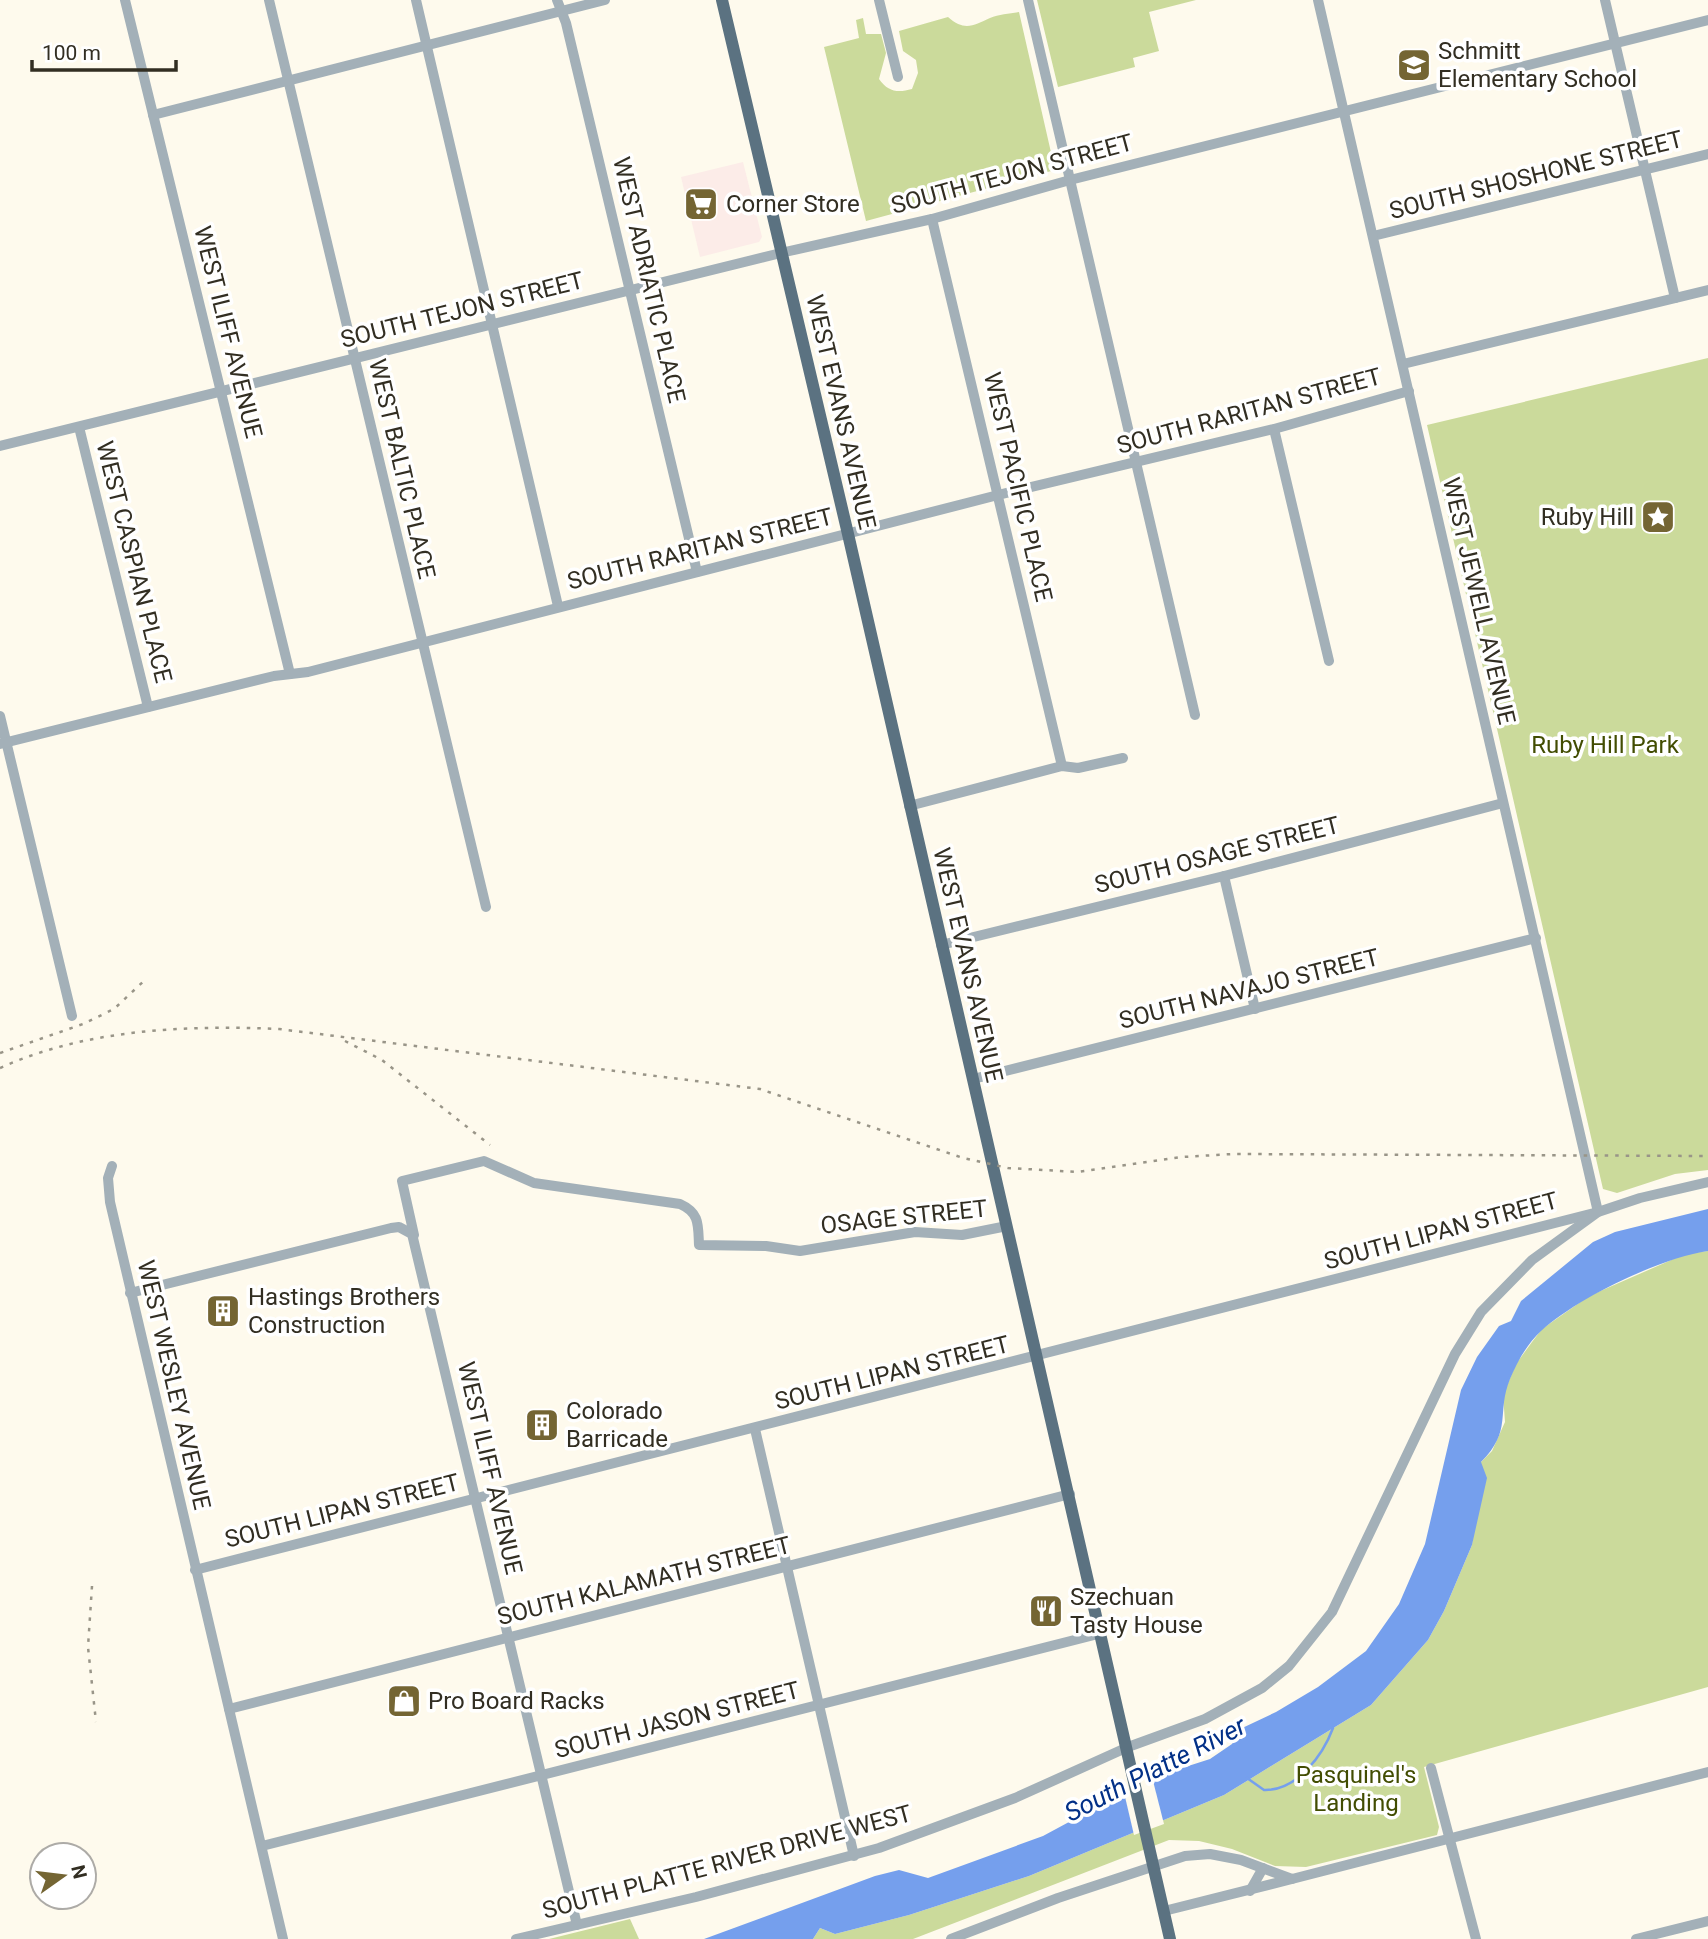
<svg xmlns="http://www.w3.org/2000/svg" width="1708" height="1939" font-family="Roboto,sans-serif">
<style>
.commercial{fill:#fcece8}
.green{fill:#cbda9b}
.water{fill:#759fed}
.pier{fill:#fefaed}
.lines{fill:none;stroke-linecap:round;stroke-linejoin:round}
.stream{stroke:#759fed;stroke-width:2.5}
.minor{stroke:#a3b0b8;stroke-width:10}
.major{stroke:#5b7281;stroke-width:12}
.rail{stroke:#999588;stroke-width:2.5;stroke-dasharray:3.5 7;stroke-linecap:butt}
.labels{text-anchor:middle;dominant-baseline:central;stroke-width:7;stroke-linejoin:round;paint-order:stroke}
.poi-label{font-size:24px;fill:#322e22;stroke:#fff;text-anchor:start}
.street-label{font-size:24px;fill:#322e22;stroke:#fff}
.park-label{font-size:24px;fill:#424d02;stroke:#fff}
.water-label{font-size:26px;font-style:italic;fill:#023087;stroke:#fff}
</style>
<rect width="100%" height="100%" fill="#fefaed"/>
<path class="commercial" d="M743 162 762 237 759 242 700 257 681 177Z"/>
<g class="green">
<path d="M1037 0H1196L1149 12 1159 51 1133 58 1135 67 1058 87Z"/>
<path d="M1019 12 1055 170 866 221 824 47 859 38 856 20 863 18 866 34H881L886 53 879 79C888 92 898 93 912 89L918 73 916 60 903 51 899 31 948 17C965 32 974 25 990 18 999 14 1010 14 1019 12Z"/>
<path d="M1708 358V1170L1675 1174 1617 1193 1603 1189 1427 425Z"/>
<path d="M1708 1251V1687L1424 1767 1439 1827 1437 1835 1306 1867 1275 1866 1232 1849 1199 1841 1169 1840 913 1939H813L820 1928 835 1934 909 1915 1029 1876 1224 1795 1371 1705 1428 1640 1444 1611 1472 1545 1481 1462 1492 1451 1505 1422 1503 1395 1516 1364 1532 1342 1542 1329 1589 1296 1685 1254Z"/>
<path d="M630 1919 639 1939H549Z"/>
</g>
<path class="water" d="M1708 1209V1251C1660 1258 1577 1298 1541 1331 1527 1344 1517 1362 1510 1379 1496 1413 1513 1430 1481 1462L1487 1478 1472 1545 1444 1611 1428 1640 1371 1705 1224 1795 1029 1876 909 1915 835 1934 820 1928 813 1939H704L875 1876 899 1870 928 1878 1043 1836 1069 1822 1086 1804 1105 1799 1120 1788 1210 1759 1232 1744 1238 1730 1276 1712 1318 1687 1366 1651 1399 1604 1425 1544 1461 1390 1477 1357 1499 1326 1511 1321 1521 1301 1593 1242 1615 1232Z"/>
<path class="pier" d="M1151 1773 1164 1824 1134 1835 1122 1784Z"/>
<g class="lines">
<path class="stream" d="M1247 1778 1264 1790C1297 1791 1323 1755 1333 1728"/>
<g class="minor">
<path d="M125 0 290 674"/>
<path d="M269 0 486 907"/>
<path d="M416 0 558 606"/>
<path d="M557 0 566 23 697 572"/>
<path d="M879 0 898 77"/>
<path d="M1028 0 1195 715"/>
<path d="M1605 0 1675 298"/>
<path d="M153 115 605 0"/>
<path d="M932 219 1062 766"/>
<path d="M1373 236 1708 154"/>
<path d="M1403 364 1708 290"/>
<path d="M79 427 148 707"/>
<path d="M1274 429 1329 661"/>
<path d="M0 446 785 252 932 219 1070 180 1708 20"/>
<path d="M0 716 72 1016"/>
<path d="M0 744 274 676 308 672 998 495 1274 429 1409 391"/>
<path d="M909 806 1062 766 1078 768 1123 758"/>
<path d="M1224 876 1255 1009"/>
<path d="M941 945 1224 876 1503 803"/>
<path d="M973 1079 1536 938"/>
<path d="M112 1166 108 1178 110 1202 283 1939"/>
<path d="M414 1235 402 1181 484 1161 534 1183 680 1204C700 1213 698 1225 699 1245L766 1246 800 1251 915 1232 962 1235 1007 1226"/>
<path d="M130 1293 391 1228 399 1227 412 1234 577 1925"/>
<path d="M755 1429 854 1856"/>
<path d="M195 1570 1598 1212 1318 0"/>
<path d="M229 1709 1070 1494"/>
<path d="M1431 1768 1476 1939"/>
<path d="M262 1846 1102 1633"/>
<path d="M1250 1891 1263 1868"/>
<path d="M1164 1911 1292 1879"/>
<path d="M516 1939 696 1897 879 1848 1015 1798 1128 1747 1205 1719 1262 1688 1289 1666 1332 1612 1455 1354 1481 1312 1532 1260 1598 1212 1640 1198 1708 1182"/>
<path d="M951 1939 1058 1898 1185 1856 1210 1854 1241 1860 1292 1879 1708 1772"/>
<path d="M1636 1939 1708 1921"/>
</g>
<path class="major" d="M722 0 848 534 1170 1939"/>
<g class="rail">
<path d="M345 1041 382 1060 490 1145"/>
<path d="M0 1053 83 1024 114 1009 147 978"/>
<path d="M0 1068C86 1029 186 1025 279 1029L760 1089 963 1158 1008 1168 1078 1172 1182 1157 1233 1154 1708 1156"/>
<path d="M92 1586 88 1647 96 1722"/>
</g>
</g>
<defs>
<g id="school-square" transform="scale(1.75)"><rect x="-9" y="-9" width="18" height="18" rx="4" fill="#746533" stroke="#fff"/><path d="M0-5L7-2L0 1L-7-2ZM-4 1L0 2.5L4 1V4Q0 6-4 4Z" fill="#fff"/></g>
<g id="supermarket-square" transform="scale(1.75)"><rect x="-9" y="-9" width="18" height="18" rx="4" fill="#746533" stroke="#fff"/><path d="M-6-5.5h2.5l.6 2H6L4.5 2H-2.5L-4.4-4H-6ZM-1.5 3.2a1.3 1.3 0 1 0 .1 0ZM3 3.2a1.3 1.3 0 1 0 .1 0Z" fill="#fff"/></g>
<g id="sight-square" transform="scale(1.75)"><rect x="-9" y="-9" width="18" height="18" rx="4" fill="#746533" stroke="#fff"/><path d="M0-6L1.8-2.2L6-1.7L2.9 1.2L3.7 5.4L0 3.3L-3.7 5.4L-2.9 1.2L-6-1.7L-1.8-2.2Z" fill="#fff"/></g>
<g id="building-square" transform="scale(1.75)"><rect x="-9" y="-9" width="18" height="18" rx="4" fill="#746533" stroke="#fff"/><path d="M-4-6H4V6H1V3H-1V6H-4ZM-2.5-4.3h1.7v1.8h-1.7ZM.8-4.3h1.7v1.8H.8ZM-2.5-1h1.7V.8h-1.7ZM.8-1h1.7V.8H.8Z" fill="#fff"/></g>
<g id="restaurant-square" transform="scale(1.75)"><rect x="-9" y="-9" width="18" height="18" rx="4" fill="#746533" stroke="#fff"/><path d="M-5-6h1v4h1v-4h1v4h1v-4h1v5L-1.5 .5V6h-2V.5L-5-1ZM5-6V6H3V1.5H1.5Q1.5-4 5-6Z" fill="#fff"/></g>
<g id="shop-square" transform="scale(1.75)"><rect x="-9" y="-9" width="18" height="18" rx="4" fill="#746533" stroke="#fff"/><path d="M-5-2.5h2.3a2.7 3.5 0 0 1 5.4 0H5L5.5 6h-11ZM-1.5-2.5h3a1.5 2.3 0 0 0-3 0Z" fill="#fff"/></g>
</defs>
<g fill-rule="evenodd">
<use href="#school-square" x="1414" y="65"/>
<use href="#supermarket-square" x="701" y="204"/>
<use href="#sight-square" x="1658" y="517"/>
<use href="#building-square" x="223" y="1311"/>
<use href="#building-square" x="542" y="1425"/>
<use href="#restaurant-square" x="1046" y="1611"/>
<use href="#shop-square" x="404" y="1701"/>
</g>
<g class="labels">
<g class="poi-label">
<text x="1438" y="51">Schmitt<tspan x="1438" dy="28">Elementary School</tspan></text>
<text x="726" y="204">Corner Store</text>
<text x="1634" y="517" text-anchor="end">Ruby Hill</text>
<text x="248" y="1297">Hastings Brothers<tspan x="248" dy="28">Construction</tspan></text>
<text x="566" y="1411">Colorado<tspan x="566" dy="28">Barricade</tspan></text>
<text x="1070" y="1597">Szechuan<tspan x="1070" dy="28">Tasty House</tspan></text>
<text x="428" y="1701">Pro Board Racks</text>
</g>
<g class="street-label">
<text transform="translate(1012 174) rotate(-15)">SOUTH TEJON STREET</text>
<text transform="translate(1536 175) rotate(-14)">SOUTH SHOSHONE STREET</text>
<text transform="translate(649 280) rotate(77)">WEST ADRIATIC PLACE</text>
<text transform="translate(462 310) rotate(-14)">SOUTH TEJON STREET</text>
<text transform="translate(228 332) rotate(76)">WEST ILIFF AVENUE</text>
<text transform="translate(1249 411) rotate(-15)">SOUTH RARITAN STREET</text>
<text transform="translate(841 412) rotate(77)">WEST EVANS AVENUE</text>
<text transform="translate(402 469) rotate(77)">WEST BALTIC PLACE</text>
<text transform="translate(1018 487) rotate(77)">WEST PACIFIC PLACE</text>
<text transform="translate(700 549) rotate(-14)">SOUTH RARITAN STREET</text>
<text transform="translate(134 562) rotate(76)">WEST CASPIAN PLACE</text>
<text transform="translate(1479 601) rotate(77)">WEST JEWELL AVENUE</text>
<text transform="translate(1217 855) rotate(-14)">SOUTH OSAGE STREET</text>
<text transform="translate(968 965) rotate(77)">WEST EVANS AVENUE</text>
<text transform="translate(1249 989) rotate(-14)">SOUTH NAVAJO STREET</text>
<text transform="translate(904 1217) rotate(-6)">OSAGE STREET</text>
<text transform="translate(1441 1231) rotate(-15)">SOUTH LIPAN STREET</text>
<text transform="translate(892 1373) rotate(-14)">SOUTH LIPAN STREET</text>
<text transform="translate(174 1385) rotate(77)">WEST WESLEY AVENUE</text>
<text transform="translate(490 1468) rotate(77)">WEST ILIFF AVENUE</text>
<text transform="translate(342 1511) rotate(-14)">SOUTH LIPAN STREET</text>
<text transform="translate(644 1581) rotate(-14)">SOUTH KALAMATH STREET</text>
<text transform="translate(677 1720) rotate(-14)">SOUTH JASON STREET</text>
<text transform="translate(727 1862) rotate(-15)">SOUTH PLATTE RIVER DRIVE WEST</text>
</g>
<g class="park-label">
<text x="1605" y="745">Ruby Hill Park</text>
<text x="1356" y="1775">Pasquinel's<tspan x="1356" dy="28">Landing</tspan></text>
</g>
<g class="water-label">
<text transform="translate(1155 1769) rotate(-27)">South Platte River</text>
</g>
</g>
<g transform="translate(63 1876) rotate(76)"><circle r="33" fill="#ffffff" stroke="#adaba7" stroke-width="2"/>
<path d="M0-5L12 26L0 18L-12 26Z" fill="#746533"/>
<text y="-10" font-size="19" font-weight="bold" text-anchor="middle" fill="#322e22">N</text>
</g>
<path d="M32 60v10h144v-10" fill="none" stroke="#322e22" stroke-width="3.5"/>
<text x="42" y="60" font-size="21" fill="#322e22" stroke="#ffffff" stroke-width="5" paint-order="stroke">100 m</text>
</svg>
